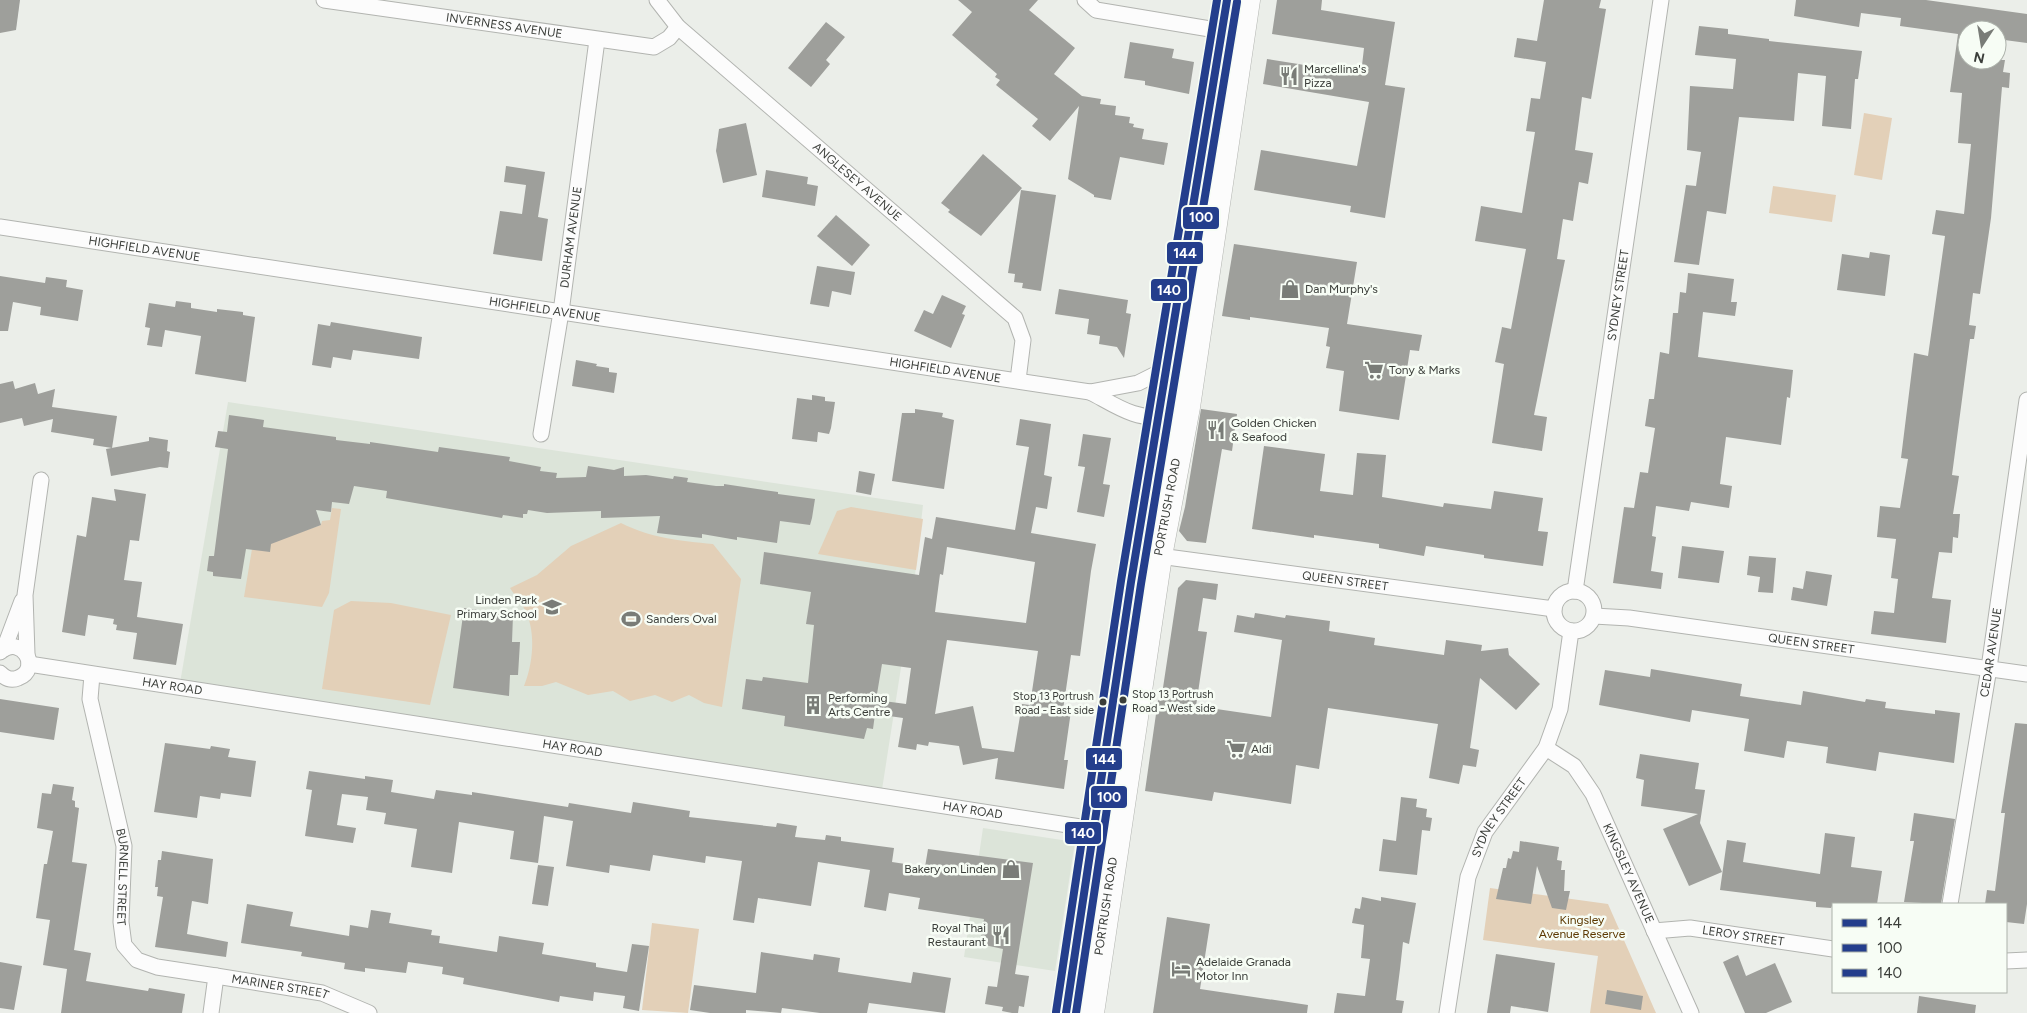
<svg xmlns="http://www.w3.org/2000/svg" width="2027" height="1013" font-family="Figtree,sans-serif">
<style>
.built{fill:#dce4d9}
.green{fill:#e3d0b8}
.building{fill:#9e9f9b;fill-rule:evenodd}
.lines{fill:none;stroke-linecap:round;stroke-linejoin:round}
.street-casing{stroke:#b2b4b0;stroke-width:17}
.highway-casing{stroke:#b2b4b0;stroke-width:29}
.street{stroke:#fcfcfc;stroke-width:15}
.highway{stroke:#fcfcfc;stroke-width:28}
.bus-1-casing{stroke:#f7fdf5;stroke-width:11}
.bus-2-casing{stroke:#f7fdf5;stroke-width:11}
.bus-3-casing{stroke:#f7fdf5;stroke-width:11}
.bus-1{stroke:#243e8c;stroke-width:8}
.bus-2{stroke:#243e8c;stroke-width:8}
.bus-3{stroke:#243e8c;stroke-width:8}
.bus-dot{fill:#3b3e3a;stroke:#f7fdf5;stroke-width:2}
.labels{text-anchor:middle;dominant-baseline:central;stroke-width:5;stroke-linejoin:round;paint-order:stroke}
.bus-label{font-size:11px;fill:#3b3e3a;stroke:#f7fdf5;text-anchor:start}
.street-label{font-size:12px;fill:#3b3e3a;stroke:#f7fdf5}
.poi-label{font-size:12px;fill:#3b3e3a;stroke:#f7fdf5;text-anchor:start}
.park-label{font-size:12px;fill:#5c3800;stroke:#f7fdf5}
.line-badge{stroke:#f7fdf5;stroke-width:2}
.badge-label{font-size:14px;text-anchor:middle;font-weight:bold;fill:#fff}
</style>
<rect width="100%" height="100%" fill="#ebeee9"/>
<g class="built">
<path d="M228 402 923 505 914 584 881 796 179 689Z"/>
<path d="M983 828 1075 842 1055 971 964 957Z"/>
</g>
<g class="green">
<path d="M1864 113 1892 118 1882 180 1854 175Z"/>
<path d="M1773 186 1836 195 1832 222 1769 213Z"/>
<path d="M851 507 923 519 916 570 818 554 837 511Z"/>
<path d="M332 508 341 509 329 593 322 607 244 597 252 549 321 525 322 521 330 520Z"/>
<path d="M621 523C651 538 680 541 713 544L741 579 722 707 704 703 689 695 672 702 655 695 630 701 613 691 588 695 556 682 542 686H524C533 664 536 634 526 612 522 603 515 596 510 588L537 575 571 546Z"/>
<path d="M351 601 391 603 451 615 430 705 322 689 334 610Z"/>
<path d="M1490 888 1608 904 1656 1013H1590L1598 956 1483 940Z"/>
<path d="M652 923 699 929 688 1013 642 1010Z"/>
</g>
<g class="building">
<path d="M0 0H20L16 30 0 33Z"/>
<path d="M958 0H1038L1029 10 1075 48 1054 74 1082 96 1101 99 1100 104 1116 106 1115 115 1130 117 1129 123 1134 124 1133 127 1144 129 1142 139 1168 143 1164 165 1120 157 1111 200 1094 197V195L1068 179 1079 106 1050 141 1032 126 1038 119 996 85 1000 80 995 77 997 74 952 35 972 12Z"/>
<path d="M1277 0H1322L1321 10 1395 22 1385 85 1405 88 1385 218 1350 212 1351 206 1254 190 1261 150 1357 166 1369 102 1263 84 1267 59 1361 74 1364 48 1272 34Z"/>
<path d="M1544 0H1601L1599 8 1606 9 1591 99 1582 97 1575 150 1593 153 1588 184 1579 182 1573 221 1563 219 1557 259 1565 260 1534 415 1547 417 1542 451 1492 443 1504 364 1495 362 1502 327 1511 329 1526 249 1475 241 1481 206 1522 213 1535 132 1526 131 1531 98 1540 99 1546 62 1514 57 1517 38 1537 41Z"/>
<path d="M1796 0H1926L2027 14V43L1997 39V30H1967V60H2005L2003 72 2010 73 2009 88 2002 87 1991 218 1980 294 1973 293 1969 325 1976 326 1974 339H1970L1952 475 1959 476 1953 514H1960L1958 538 1953 537 1952 553 1939 552 1932 598 1951 600 1946 643 1871 634 1874 611 1894 613 1898 579 1891 578 1896 539 1877 537 1880 506 1900 508 1908 459 1901 458 1914 353 1928 356 1945 236 1932 234 1936 210 1964 214 1971 144 1958 143 1962 93 1950 92 1958 34 1900 26 1901 18 1861 13 1859 27 1794 16Z"/>
<path d="M826 22 845 37 826 60 830 64 811 87 788 68Z"/>
<path d="M1699 26 1728 29V34L1769 39V41L1862 51 1858 79H1855L1851 129 1822 126 1826 76 1798 73 1794 121 1739 117 1726 214 1707 211 1699 265 1674 262 1686 185 1696 186 1701 152 1687 150 1690 86 1733 89 1736 59 1695 55Z"/>
<path d="M1130 42 1174 49 1172 58 1194 62 1189 94 1145 85V81L1124 78Z"/>
<path d="M746 123 757 175 723 183 716 151 719 129Z"/>
<path d="M983 154 1022 188 981 236 948 212 950 210 941 203Z"/>
<path d="M506 166 545 172 538 217 548 219 542 261 493 254 500 211 522 214 526 185 504 182Z"/>
<path d="M766 170 808 177 807 184 818 186 815 206 762 197Z"/>
<path d="M1021 190 1056 195 1041 291 1022 288 1023 283 1014 282 1015 274 1008 273Z"/>
<path d="M836 215 870 245 852 266 817 236Z"/>
<path d="M1234 244 1357 262 1347 324 1422 335 1419 351 1410 350 1399 420 1339 411 1344 371 1326 368 1330 347 1326 346 1329 328 1250 317V320L1222 316Z"/>
<path d="M1870 252 1890 255 1885 296 1837 290 1842 254 1869 258Z"/>
<path d="M817 266 855 272 851 295 832 291 829 307 810 304Z"/>
<path d="M1688 273 1734 279 1731 302H1737L1735 316 1703 312 1698 357 1793 370 1790 398 1787 397 1781 445 1726 437 1720 484 1732 486 1729 508 1691 502 1689 511 1656 506 1652 536 1656 537 1651 571 1663 573 1661 589 1613 583 1624 507 1634 508 1640 472 1648 473 1655 428 1645 426 1649 399H1654L1660 352 1669 354 1673 313H1678L1680 292 1686 293Z"/>
<path d="M0 276 45 283 46 277 67 280 66 287 83 290 78 321 40 315 41 307 13 302 8 331H0Z"/>
<path d="M1059 289 1128 300 1126 313 1131 314 1124 358 1117 347 1099 344 1100 336 1087 334 1089 319 1055 314Z"/>
<path d="M942 295 966 306 962 314 965 315 951 348 914 331 924 310 933 314Z"/>
<path d="M176 301 191 303V308L217 312V309L243 312V315L255 317 246 382 195 374 201 336 165 330 162 347 147 345 150 328 145 327 149 303 175 307Z"/>
<path d="M331 322 422 337 419 359 353 350 351 360 333 357 331 368 312 365 318 324 330 326Z"/>
<path d="M576 360 597 364 596 366 609 368V372L617 373 614 393 572 386Z"/>
<path d="M13 381 15 389 35 383 38 394 55 389 52 407 117 416 112 448 93 445 94 439 51 432 53 419 24 426 22 418 0 423V384Z"/>
<path d="M812 395 825 397V401L835 402 831 428 829 434 818 432 817 442 792 439 797 398 812 400Z"/>
<path d="M915 409 943 413 942 417 954 420 944 489 892 481 902 413H915Z"/>
<path d="M1201 409 1237 414 1232 451 1222 449 1206 543 1187 541 1179 531 1185 507Z"/>
<path d="M229 415 264 420 263 427 336 437V440L370 444V442L438 452 439 447 510 457 509 461 541 467 540 471 557 473 556 478 586 477 588 466 614 470 624 467V476L646 475 673 479 674 476 688 478 687 482 716 486H724V484L778 492V494L815 499 812 518 810 525 780 521 777 543 737 537V540L702 534V538L657 533 660 516 601 518V511L547 513 528 510 527 514H523V518L503 515 502 518 386 498 387 491 354 486 349 504 332 502 331 512 316 510 321 525 271 544 270 552 246 549 241 579 213 576V572L207 571 209 556H214L228 449 215 447 218 431 227 432Z"/>
<path d="M1020 419 1051 424 1044 475 1052 477 1047 509 1036 507 1031 533 1096 544 1091 571 1080 656 1071 655 1063 710 1071 711 1064 760H1068L1064 789 995 779 998 758 963 765 959 746 929 742 928 746 917 744 916 750 898 747 903 718 875 714 873 729 867 728 864 739 784 726 785 716 742 709 746 679 762 681 763 677 808 683 814 625 806 624 811 592 760 584 764 552 919 575 925 537 932 539 936 517 1015 530 1029 447 1016 445ZM947 547 1035 562 1026 623 935 612 940 574 943 575ZM947 640 1038 651 1030 705 1022 704 1014 752 982 748 973 706 935 714ZM882 664 911 668 906 704 876 700Z"/>
<path d="M1083 434 1111 438 1103 484 1110 485 1104 517 1077 512 1085 467 1078 466Z"/>
<path d="M149 437 168 440 167 451 170 452 168 468 160 467 111 476 106 449 149 441Z"/>
<path d="M1264 446 1325 454 1320 491 1353 495 1357 453 1386 455 1382 497 1443 507 1444 503 1491 509 1494 491 1543 498 1538 531 1548 532 1543 566 1484 558V555L1426 546 1424 556 1379 548V544L1314 535V538L1252 529Z"/>
<path d="M859 471 875 474 871 495 856 492Z"/>
<path d="M114 489 146 494 139 541 130 540 124 580 142 582 137 617 183 624 176 665 133 659 137 633 116 630 117 625 113 624 114 619 88 615 85 636 62 632 77 535 86 537 92 497 116 501Z"/>
<path d="M1682 546 1724 551 1719 583 1678 578Z"/>
<path d="M1749 556 1776 558 1773 593 1758 592 1760 577 1747 575Z"/>
<path d="M1806 571 1832 575 1827 606 1791 600 1793 587 1803 589Z"/>
<path d="M1186 580 1218 584 1216 600 1203 598 1198 631 1207 632 1196 706 1271 717 1282 640 1234 632 1237 615 1254 618 1255 613 1285 618 1286 615 1330 621 1329 631 1375 638 1374 645 1444 655 1446 640 1482 645 1481 651 1508 648 1509 655 1540 684 1516 710 1480 678 1470 748 1479 750 1476 767 1463 765 1459 784 1429 778 1438 724 1328 708 1319 769 1296 765 1291 804 1214 792 1212 801 1145 791 1158 700 1161 701 1178 588Z"/>
<path d="M464 608 513 615 512 642H520L518 675H510L509 696 453 688Z"/>
<path d="M1651 669 1742 684 1740 696 1801 705 1803 691 1865 702 1866 699 1886 702 1885 708 1935 714V710L1960 713 1954 763 1879 752 1876 771 1826 763 1828 747 1787 741 1784 758 1744 751 1749 719 1692 710 1690 722 1599 705 1605 670 1650 677Z"/>
<path d="M0 699 59 708 54 740 0 732Z"/>
<path d="M2015 723 2027 724V904L2024 924 2006 922V904H1985L1987 890 1995 891 2005 813H2001Z"/>
<path d="M165 743 210 749 211 746 230 749 228 757 256 761 251 797 221 793 220 799 200 796 197 818 154 812Z"/>
<path d="M1640 754 1699 763 1695 789 1705 790 1700 823 1722 872 1689 886 1663 829 1698 814 1641 806 1644 780 1636 778Z"/>
<path d="M309 771 365 779V776L393 780 391 792 434 799 436 790 472 795V792L568 807 569 803 631 813 633 802 690 811 689 817 776 827 777 823 797 826 795 837 825 840 826 835 841 837V841L894 848 892 862 925 867 928 849 1033 863 1015 974 1029 976 1024 1007 1019 1006 1018 1013H1012L1002 1011 1003 1007 985 1004 988 986 997 987 1003 949 980 944 984 919 918 909 920 898 889 893 886 911 864 907 870 870 818 862 811 906 758 898 754 923 733 920 742 861 706 856 705 863 653 855 650 871 610 865 609 873 566 866 573 821 544 816 538 863 510 859 514 831 459 822 452 873 411 867 417 829 384 824 386 813 366 810 368 797 342 794 337 825 356 828 353 843 305 836 312 790 306 789Z"/>
<path d="M53 784 74 787 72 800 75 801V807L79 808 72 862 87 864 74 950 91 953 86 981 148 991 149 988 185 994 182 1013H61L67 969 43 965 50 920 36 918 44 864H47L53 831 37 828 42 793 51 794Z"/>
<path d="M1401 797 1417 799 1416 807 1427 809 1426 817 1432 818 1430 831 1422 830 1417 875 1379 871 1383 839 1396 841Z"/>
<path d="M1914 813 1955 819 1941 904 1904 902 1914 841H1910Z"/>
<path d="M1825 833 1855 837 1851 867 1882 871 1877 904H1833L1831 908 1816 907V902L1720 890 1727 840 1746 843 1743 862 1820 874Z"/>
<path d="M1520 841 1559 847 1557 860 1562 861 1561 870H1565L1564 891H1570L1566 910 1552 908 1537 866 1531 904 1496 899 1503 868H1506L1508 858 1511 859 1513 851 1519 852Z"/>
<path d="M162 851 213 859 208 904 192 901 187 934 228 942 226 957 155 947 163 897 157 896 158 887H155L158 860H161Z"/>
<path d="M538 865 554 867 548 906 532 904Z"/>
<path d="M1362 897 1381 901V897L1416 903 1409 944 1403 942 1400 969 1396 1000 1404 1001 1402 1013H1334L1337 993 1365 996 1370 959 1361 958 1364 925 1352 923 1355 908 1360 909Z"/>
<path d="M247 904 293 912 290 926 349 936 350 925 368 928 371 910 391 913 389 923 432 930 431 935 440 936 439 943 497 952 499 936 544 943 542 954 596 963V967L627 972 632 944 649 946 639 1011 623 1008 625 996 594 992 593 1001 560 996 559 1002 463 984 464 978 442 974 443 967 408 962 406 973 365 968V972L344 969 345 963 301 956 302 952 241 943Z"/>
<path d="M1167 917 1210 924 1200 989 1308 1005 1307 1013H1153Z"/>
<path d="M761 952 813 960 814 954 840 958 838 972 911 983 913 972 951 978 945 1013 869 1003 867 1013H820L782 1008 781 1013 746 1010V1013H710L690 1010 694 985 756 993Z"/>
<path d="M1496 954 1555 963 1548 1012 1511 1006 1510 1013H1487Z"/>
<path d="M1738 955 1746 976 1775 963 1792 1002 1766 1013H1745L1723 962Z"/>
<path d="M0 962 22 966 14 1010 0 1008Z"/>
<path d="M1607 990 1643 996 1641 1010 1605 1004Z"/>
<path d="M1919 996 1976 1005 1975 1013H1917Z"/>
</g>
<g class="lines">
<g class="street-casing">
<g id="street">
<path id="s1" d="M324 0 654 47 669 38 678 27"/>
<path id="s2" d="M657 0 678 27 1015 318 1023 340 1018 380"/>
<path d="M1085 0 1096 10 1228 32"/>
<path id="s3" d="M0 227 1090 392 1138 383 1168 368"/>
<path d="M1090 392C1112 403 1138 423 1165 415"/>
<path id="s4" d="M541 434 561 312 597 40"/>
<path id="s5" d="M1152 555 1554 609"/>
<circle cx="1574" cy="611" r="20"/>
<path id="s6" d="M1575 591 1661 0"/>
<path id="s7" d="M1594 616 1629 618 2027 674"/>
<path d="M4 649 22 601"/>
<path d="M0 652C22 633 42 669 18 678 11 681 5 678 0 673"/>
<path d="M27 654 25 595 41 480"/>
<path id="s8" d="M29 664 1100 830"/>
<path id="s9" d="M92 675 90 699 124 846 121 922 124 945 137 960 157 967 216 976 211 1013"/>
<path id="s10" d="M1546 748 1574 766 1593 794 1691 1013"/>
<path id="s11" d="M1950 904 1989 668 2027 400"/>
<path id="s12" d="M1654 931 1690 928 1833 949"/>
<path d="M2006 961 2027 960"/>
<path id="s13" d="M216 976 322 993 369 1013"/>
<path id="s14" d="M1447 1013 1468 877 1485 832 1546 748 1560 709 1571 631"/>
</g>
</g>
<g class="highway-casing">
<g id="highway">
<path d="M1066 1013 1131 582 1168 368 1227 0"/>
<path id="s15" d="M1090 1013 1158 556 1186 407 1246 0"/>
</g>
</g>
<use href="#street" class="street"/>
<use href="#highway" class="highway"/>
<g class="bus-1-casing">
<path id="bus-1" d="M1066 1013 1131 582 1227 0"/>
</g>
<g class="bus-2-casing">
<path id="bus-2" d="M1076 1013 1141 584 1237 2"/>
</g>
<g class="bus-3-casing">
<path id="bus-3" d="M1056 1012 1121 581 1217 0"/>
</g>
<use href="#bus-1" class="bus-1"/>
<use href="#bus-2" class="bus-2"/>
<use href="#bus-3" class="bus-3"/>
</g>
<defs>
<g id="restaurant-bare" transform="scale(1.5)"><path d="M-5-6h1v4h1v-4h1v4h1v-4h1v5L-1.5 .5V6h-2V.5L-5-1ZM5-6V6H3V1.5H1.5Q1.5-4 5-6Z" fill="#797c77" stroke="#f7fdf5" stroke-width="2.5" paint-order="stroke"/></g>
<g id="shop-bare" transform="scale(1.5)"><path d="M-5-2.5h2.3a2.7 3.5 0 0 1 5.4 0H5L5.5 6h-11ZM-1.5-2.5h3a1.5 2.3 0 0 0-3 0Z" fill="#797c77" stroke="#f7fdf5" stroke-width="2.5" paint-order="stroke"/></g>
<g id="supermarket-bare" transform="scale(1.5)"><path d="M-6-5.5h2.5l.6 2H6L4.5 2H-2.5L-4.4-4H-6ZM-1.5 3.2a1.3 1.3 0 1 0 .1 0ZM3 3.2a1.3 1.3 0 1 0 .1 0Z" fill="#797c77" stroke="#f7fdf5" stroke-width="2.5" paint-order="stroke"/></g>
<g id="school-bare" transform="scale(1.5)"><path d="M0-5L7-2L0 1L-7-2ZM-4 1L0 2.5L4 1V4Q0 6-4 4Z" fill="#797c77" stroke="#f7fdf5" stroke-width="2.5" paint-order="stroke"/></g>
<g id="stadium-bare" transform="scale(1.5)"><path d="M0-5a6.5 5 0 1 0 0 10a6.5 5 0 1 0 0-10ZM-3.5-1.8h7v3.6h-7Z" fill="#797c77" stroke="#f7fdf5" stroke-width="2.5" paint-order="stroke"/></g>
<g id="building-bare" transform="scale(1.5)"><path d="M-4-6H4V6H1V3H-1V6H-4ZM-2.5-4.3h1.7v1.8h-1.7ZM.8-4.3h1.7v1.8H.8ZM-2.5-1h1.7V.8h-1.7ZM.8-1h1.7V.8H.8Z" fill="#797c77" stroke="#f7fdf5" stroke-width="2.5" paint-order="stroke"/></g>
<g id="hotel-bare" transform="scale(1.5)"><path d="M-6-4.5h1.5V1H6V5H4.5V3h-9V5H-6ZM-4 0a1.8 1.8 0 1 1 3.6 0ZM.5 0V-2.5h3Q6-2.5 6 0Z" fill="#797c77" stroke="#f7fdf5" stroke-width="2.5" paint-order="stroke"/></g>
</defs>
<g fill-rule="evenodd">
<use href="#restaurant-bare" x="1289" y="76"/>
<use href="#shop-bare" x="1290" y="289"/>
<use href="#supermarket-bare" x="1374" y="370"/>
<use href="#restaurant-bare" x="1216" y="430"/>
<use href="#school-bare" x="552" y="607"/>
<use href="#stadium-bare" x="631" y="619"/>
<use href="#building-bare" x="813" y="705"/>
<use href="#supermarket-bare" x="1236" y="749"/>
<use href="#shop-bare" x="1011" y="869"/>
<use href="#restaurant-bare" x="1001" y="935"/>
<use href="#hotel-bare" x="1181" y="969"/>
</g>
<g class="bus-dot">
<circle cx="1123" cy="700" r="4.5"/>
<circle cx="1103" cy="702" r="4.5"/>
</g>
<g class="labels">
<g class="bus-label">
<text x="1132" y="694">Stop 13 Portrush<tspan x="1132" dy="14">Road - West side</tspan></text>
<text x="1094" y="696" text-anchor="end">Stop 13 Portrush<tspan x="1094" dy="14">Road - East side</tspan></text>
</g>
<g class="street-label">
<text stroke="none"><textPath href="#s1" startOffset="182">INVERNESS AVENUE</textPath></text>
<text stroke="none"><textPath href="#s2" startOffset="271">ANGLESEY AVENUE</textPath></text>
<text stroke="none"><textPath href="#s4" startOffset="199">DURHAM AVENUE</textPath></text>
<text stroke="none"><textPath href="#s3" startOffset="146">HIGHFIELD AVENUE</textPath></text>
<text stroke="none"><textPath href="#s6" startOffset="299">SYDNEY STREET</textPath></text>
<text stroke="none"><textPath href="#s3" startOffset="551">HIGHFIELD AVENUE</textPath></text>
<text stroke="none"><textPath href="#s3" startOffset="956">HIGHFIELD AVENUE</textPath></text>
<text stroke="none"><textPath href="#s15" startOffset="512">PORTRUSH ROAD</textPath></text>
<text stroke="none"><textPath href="#s5" startOffset="195">QUEEN STREET</textPath></text>
<text stroke="none"><textPath href="#s7" startOffset="219">QUEEN STREET</textPath></text>
<text stroke="none"><textPath href="#s11" startOffset="255">CEDAR AVENUE</textPath></text>
<text stroke="none"><textPath href="#s8" startOffset="145">HAY ROAD</textPath></text>
<text stroke="none"><textPath href="#s8" startOffset="550">HAY ROAD</textPath></text>
<text stroke="none"><textPath href="#s8" startOffset="955">HAY ROAD</textPath></text>
<text stroke="none"><textPath href="#s14" startOffset="205">SYDNEY STREET</textPath></text>
<text stroke="none"><textPath href="#s10" startOffset="154">KINGSLEY AVENUE</textPath></text>
<text stroke="none"><textPath href="#s9" startOffset="206">BURNELL STREET</textPath></text>
<text stroke="none"><textPath href="#s15" startOffset="108">PORTRUSH ROAD</textPath></text>
<text stroke="none"><textPath href="#s12" startOffset="90">LEROY STREET</textPath></text>
<text stroke="none"><textPath href="#s13" startOffset="65">MARINER STREET</textPath></text>
</g>
<g class="poi-label">
<text x="1304" y="69">Marcellina's<tspan x="1304" dy="14">Pizza</tspan></text>
<text x="1305" y="289">Dan Murphy's</text>
<text x="1389" y="370">Tony &amp; Marks</text>
<text x="1231" y="423">Golden Chicken<tspan x="1231" dy="14">&amp; Seafood</tspan></text>
<text x="537" y="600" text-anchor="end">Linden Park<tspan x="537" dy="14">Primary School</tspan></text>
<text x="646" y="619">Sanders Oval</text>
<text x="828" y="698">Performing<tspan x="828" dy="14">Arts Centre</tspan></text>
<text x="1251" y="749">Aldi</text>
<text x="996" y="869" text-anchor="end">Bakery on Linden</text>
<text x="986" y="928" text-anchor="end">Royal Thai<tspan x="986" dy="14">Restaurant</tspan></text>
<text x="1196" y="962">Adelaide Granada<tspan x="1196" dy="14">Motor Inn</tspan></text>
</g>
<g class="park-label">
<text x="1582" y="920">Kingsley<tspan x="1582" dy="14">Avenue Reserve</tspan></text>
</g>
</g>
<g class="line-badge">
<rect x="1182" y="206" width="38" height="24" rx="5" fill="#243e8c"/>
<rect x="1166" y="241" width="38" height="24" rx="5" fill="#243e8c"/>
<rect x="1150" y="278" width="38" height="24" rx="5" fill="#243e8c"/>
<rect x="1085" y="747" width="38" height="24" rx="5" fill="#243e8c"/>
<rect x="1090" y="785" width="38" height="24" rx="5" fill="#243e8c"/>
<rect x="1064" y="821" width="38" height="24" rx="5" fill="#243e8c"/>
</g>
<g class="badge-label">
<text x="1201" y="222">100</text>
<text x="1185" y="258">144</text>
<text x="1169" y="295">140</text>
<text x="1104" y="764">144</text>
<text x="1109" y="802">100</text>
<text x="1083" y="838">140</text>
</g>
<rect x="1832" y="903" width="175" height="90" fill="#f7fdf5" stroke="#acb1aa"/>
<rect x="1842" y="919" width="25" height="8" fill="#243e8c" stroke="#acb1aa"/>
<text x="1877" y="928" font-size="15" fill="#3b3e3a">144</text>
<rect x="1842" y="944" width="25" height="8" fill="#243e8c" stroke="#acb1aa"/>
<text x="1877" y="953" font-size="15" fill="#3b3e3a">100</text>
<rect x="1842" y="969" width="25" height="8" fill="#243e8c" stroke="#acb1aa"/>
<text x="1877" y="978" font-size="15" fill="#3b3e3a">140</text>
<g transform="translate(1982 45) rotate(192)"><circle r="24" fill="#f7fdf5" stroke="#acb1aa"/>
<path d="M0-4L9 19L0 12L-9 19Z" fill="#797c77"/>
<text y="-8" font-size="14" font-weight="bold" text-anchor="middle" fill="#3b3e3a">N</text>
</g>
</svg>
